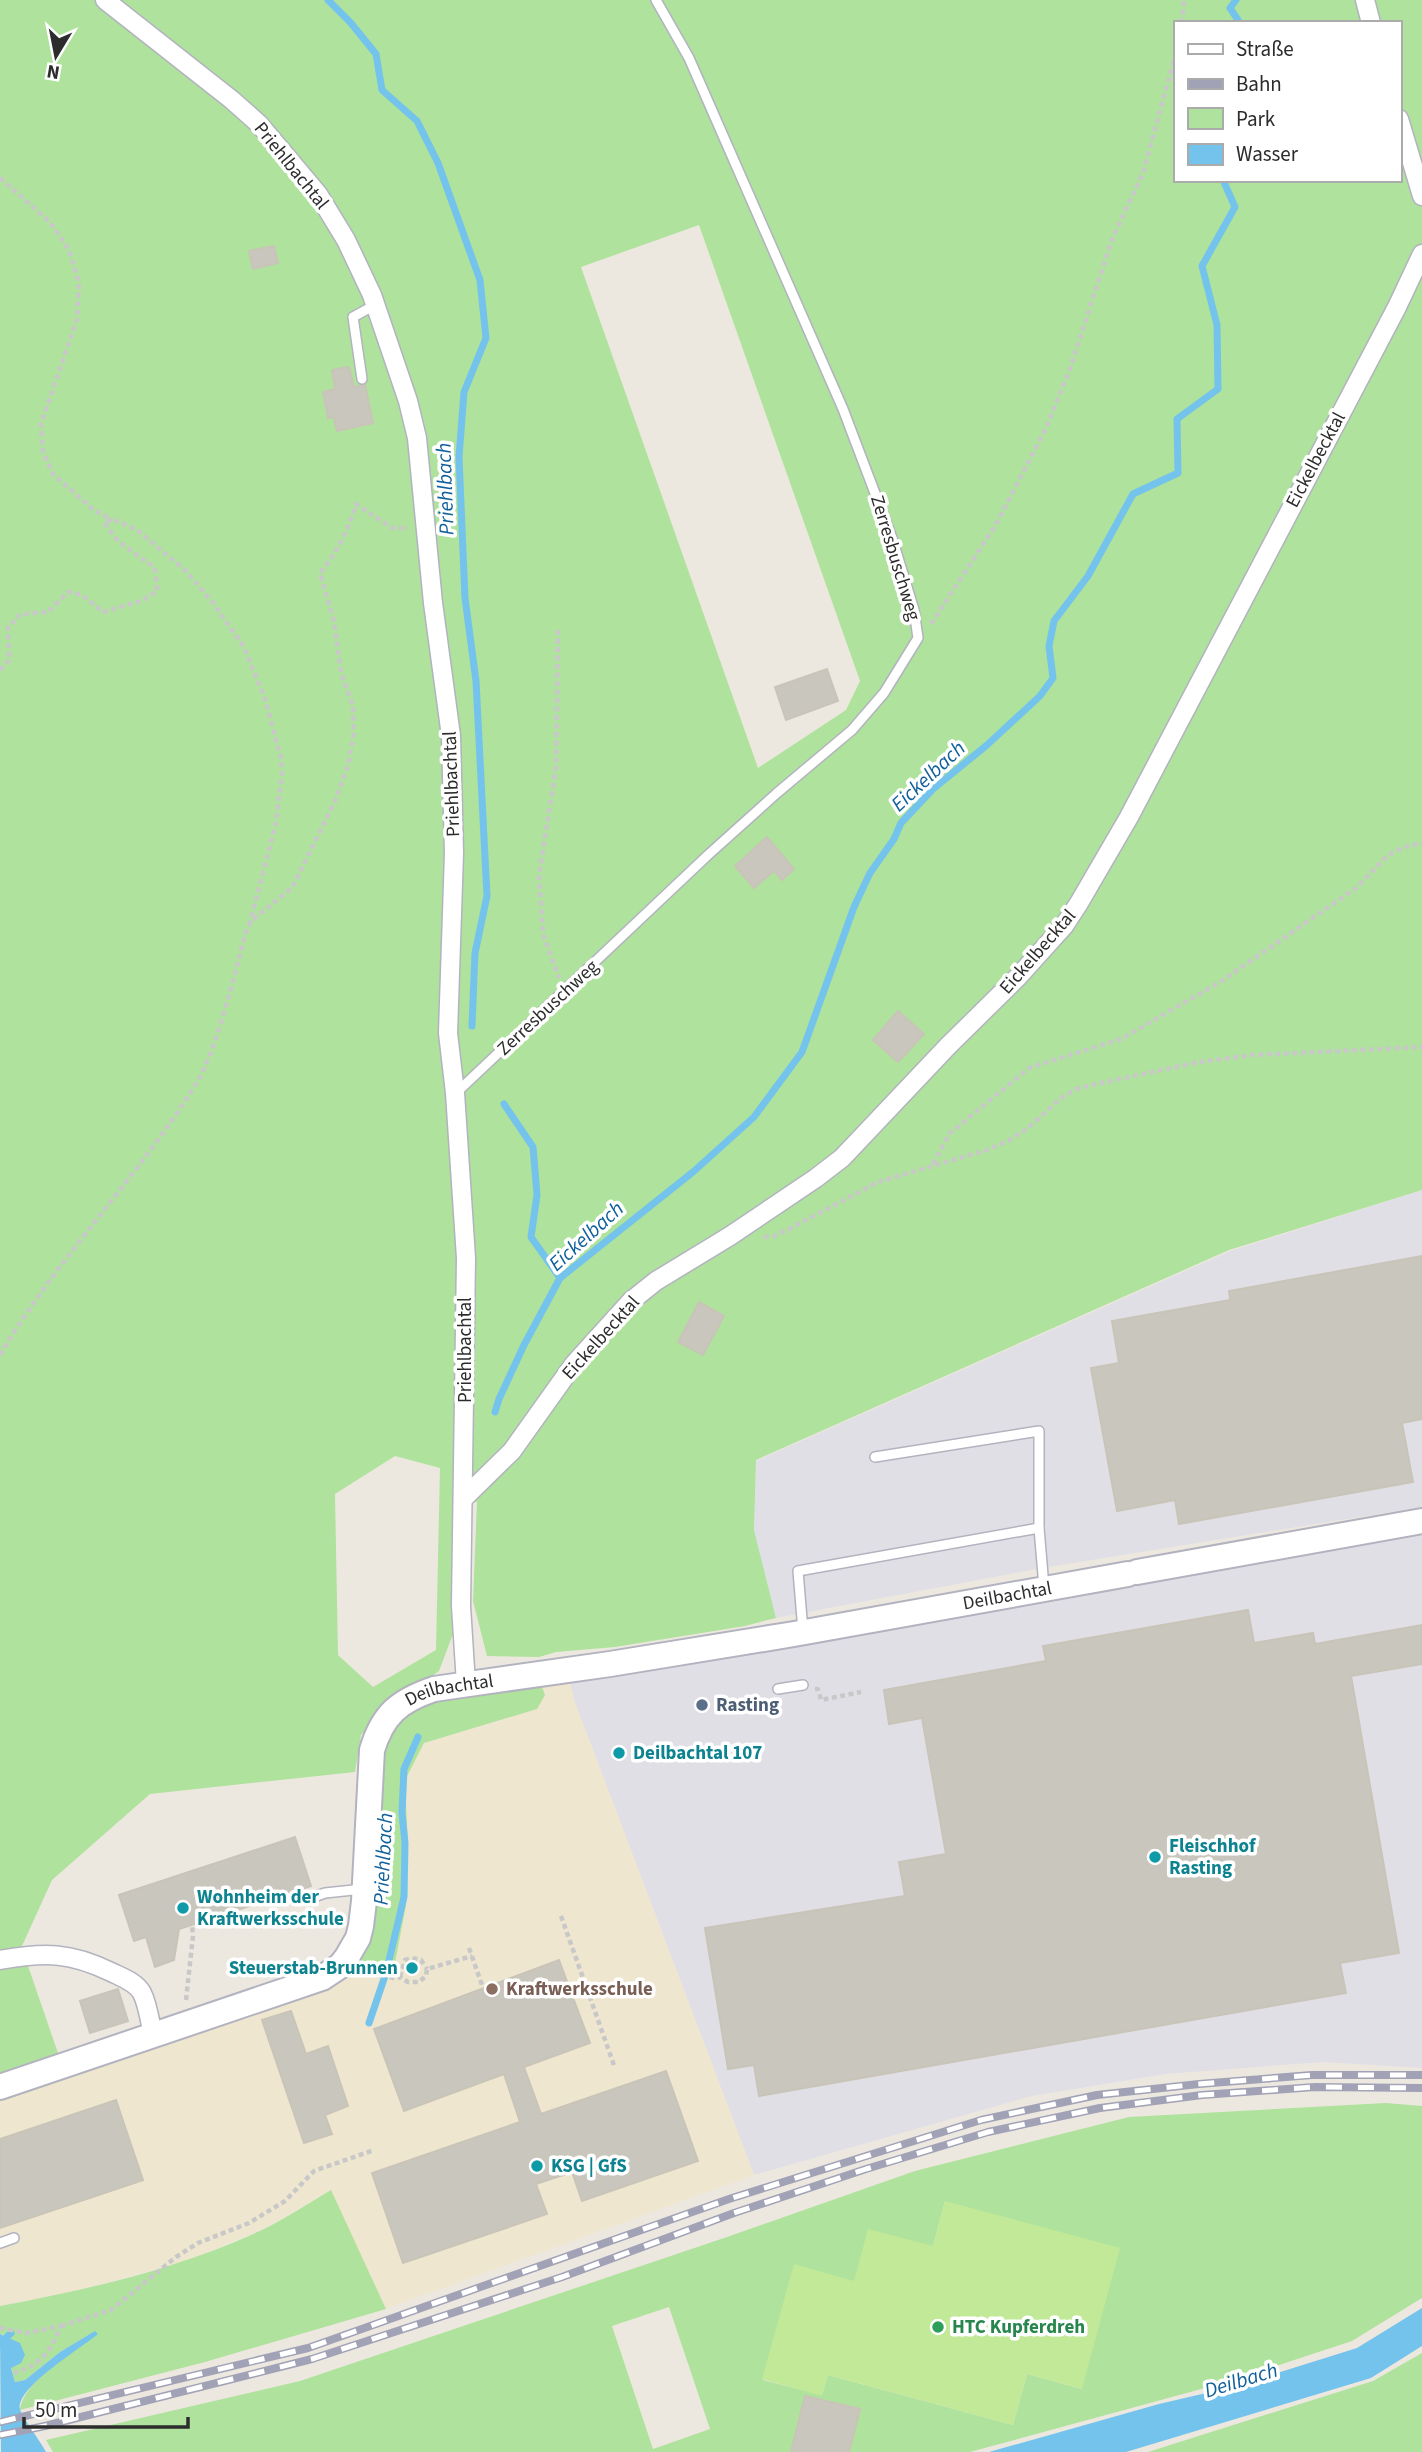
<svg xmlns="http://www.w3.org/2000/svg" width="1422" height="2452" font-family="'Source Sans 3',sans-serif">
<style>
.industrial{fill:#e1dfe6}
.education{fill:#eee6cf}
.green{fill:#afe29c;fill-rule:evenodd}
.pitch{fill:#c1e998}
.water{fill:#74c3ec}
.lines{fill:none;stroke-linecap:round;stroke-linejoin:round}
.stream{stroke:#74c3ec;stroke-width:7}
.building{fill:#c9c6bd;stroke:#c9c4b8;stroke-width:2}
.lane-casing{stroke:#b2b3bf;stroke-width:12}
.street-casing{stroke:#b2b3bf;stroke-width:21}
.secondary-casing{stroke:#b2b3bf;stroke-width:28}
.path{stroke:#c8c8c8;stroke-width:4.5;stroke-dasharray:5 3.5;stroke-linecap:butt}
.lane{stroke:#fff;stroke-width:9}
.street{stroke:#fff;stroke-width:18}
.secondary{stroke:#fff;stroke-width:24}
.rail-casing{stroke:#a1a2b6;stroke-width:8}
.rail{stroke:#fff;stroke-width:5;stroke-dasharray:16;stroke-linecap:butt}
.service-dot{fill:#5c6f8a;stroke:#fff;stroke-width:2.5}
.culture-dot{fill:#0f9aa8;stroke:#fff;stroke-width:2.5}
.education-dot{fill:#8d6e63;stroke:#fff;stroke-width:2.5}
.leisure-dot{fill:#2e9e5b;stroke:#fff;stroke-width:2.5}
.labels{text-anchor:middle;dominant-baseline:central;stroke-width:7;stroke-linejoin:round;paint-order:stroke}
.street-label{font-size:19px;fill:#2c2c2c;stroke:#fff}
.service-label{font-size:19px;font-weight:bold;fill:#4e5e75;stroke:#fff;text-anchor:start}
.culture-label{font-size:19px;font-weight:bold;fill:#0d838f;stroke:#fff;text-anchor:start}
.education-label{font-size:19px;font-weight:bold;fill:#785e54;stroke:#fff;text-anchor:start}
.leisure-label{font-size:19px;font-weight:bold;fill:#27864d;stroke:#fff;text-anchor:start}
.water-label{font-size:21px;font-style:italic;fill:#10609b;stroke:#fff}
</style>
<rect width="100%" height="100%" fill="#ede8df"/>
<g class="industrial">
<path d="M1422 1190V1507L1042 1568 776 1618 754 1530 756 1461 1230 1251Z"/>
<path d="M1422 1533V2068L1323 2062 1166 2074 1032 2096 754 2175 574 1700 569 1678 789 1646 1022 1606Z"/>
</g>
<path class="education" d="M569 1678 574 1700 754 2175 386 2309 330 2191 267 2227 187 2261 63 2294 0 2306V2088L341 1969 394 1968 408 1847 405 1780 424 1743 537 1709 540 1682Z"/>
<g class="green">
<path d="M0 0H1422V1190L1229 1250 756 1460 754 1530 776 1618 745 1626 615 1647 556 1652 539 1657 487 1656 473 1601 477 1502 456 1499 453 1634 439 1671 382 1712 361 1735 355 1772 150 1794 52 1880 17 1957 27 1963 60 2059 0 2078ZM1175 23H1399V180H1175ZM699 225 860 681 846 710 758 768 581 267ZM395 1456 440 1468 436 1650 373 1687 338 1655 335 1494Z"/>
<path d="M540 1682 545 1695 537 1709 424 1743 405 1780 408 1847 406 1905 394 1968 341 1969 348 1960 376 1754 413 1700Z"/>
<path d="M1386 2103 1422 2106V2298L1352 2341 1227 2382 970 2452H53L46 2440 300 2381 727 2237 915 2171 1129 2117ZM945 2201 1082 2389 1027 2374 1013 2425 828 2375 822 2395 763 2380 854 2281 933 2246ZM669 2307 710 2429 653 2449 612 2326Z"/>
<path d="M331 2190 386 2309 205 2362 20 2410C22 2389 50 2368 66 2356 77 2348 88 2344 94 2332L60 2352 25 2380 15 2382 11 2368 8 2336 0 2334V2306C91 2289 182 2268 266 2228 288 2217 309 2203 331 2190Z"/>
<path d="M1422 2353V2452H1148L1373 2381Z"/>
</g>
<path class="pitch" d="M945 2201 1120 2248 1082 2389 1027 2374 1013 2425 828 2375 822 2396 762 2379 794 2264 854 2281 868 2229 933 2246Z"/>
<g class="water">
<path d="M1422 2308V2346L1371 2378 1126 2452H989L1159 2404 1232 2387 1357 2348Z"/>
<path d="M95 2331 98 2334C83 2347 16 2387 20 2409 22 2417 41 2442 46 2452H1L0 2334 20 2343 25 2355 21 2363 11 2368 15 2382 25 2380 60 2352Z"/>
</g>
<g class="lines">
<g class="stream">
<path d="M328 0 350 22 376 54 382 90 417 121 438 163 480 280 486 338 464 392 459 457 465 598 476 681 487 896 475 953 472 1026"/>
<path d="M1236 0 1230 8 1240 23"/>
<path d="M504 1104 533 1147 537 1195 531 1237 560 1278"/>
<path d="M495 1412 499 1399 524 1345 560 1278 693 1172 754 1117 802 1052 854 907 870 873 894 839 901 823 933 789 987 745 1040 696 1053 678 1049 646 1054 621 1088 576 1133 494 1178 473 1177 419 1218 389 1217 325 1202 266 1235 207 1223 180"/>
<path d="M369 2023 386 1973 404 1897 405 1843 402 1813 404 1769 418 1737"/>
<path d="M0 2344 11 2333"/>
</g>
</g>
<g class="building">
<path d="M274 246 278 263 253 269 249 251Z"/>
<path d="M349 367 354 387 365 385 373 423 337 431 334 417 328 418 323 392 335 389 332 370Z"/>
<path d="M827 669 838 701 786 720 775 687Z"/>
<path d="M767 837 794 869 782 880 774 871 754 888 735 866Z"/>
<path d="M898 1011 924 1034 898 1062 873 1040Z"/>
<path d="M1422 1256V1419L1402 1423 1413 1482 1179 1524 1175 1500 1117 1511 1091 1368 1119 1363 1112 1321 1230 1300 1229 1291Z"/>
<path d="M699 1302 724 1316 703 1355 678 1342Z"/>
<path d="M1248 1610 1254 1643 1313 1633 1315 1644 1422 1625V1664L1351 1676 1399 1953 1340 1963 1346 1993 759 2096 754 2065 728 2069 705 1928 905 1896 899 1862 946 1854 922 1718 889 1724 884 1690 1046 1661 1043 1646Z"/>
<path d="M295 1837 311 1886 179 1929 174 1960 155 1967 146 1937 134 1941 119 1895Z"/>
<path d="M559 1960 590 2043 524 2067 541 2114 666 2071 698 2161 582 2201 572 2172 536 2184 547 2214 403 2263 372 2173 520 2122 504 2074 404 2111 374 2029Z"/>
<path d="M118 1989 128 2021 90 2033 80 2001Z"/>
<path d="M291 2011 306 2054 328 2046 348 2106 325 2115 332 2134 304 2143 262 2020Z"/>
<path d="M116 2100 143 2180 0 2228V2139Z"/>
<path d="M805 2396 860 2409 849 2452H791Z"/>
</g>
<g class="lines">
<g class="lane-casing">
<g id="lane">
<path d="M362 379 353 317 375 305"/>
<path d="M456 1093 708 855 777 793 852 730 884 693 918 638 914 610 892 538 843 409 689 58 656 0"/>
<path d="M875 1457 1039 1431V1528L1044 1587"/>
<path d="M803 1631 798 1571 1039 1528"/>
<path d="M778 1689 803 1685"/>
<path d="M314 1897 325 1893 363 1889"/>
<path d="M0 2243 14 2238"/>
</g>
</g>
<g class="street-casing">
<g id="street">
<path d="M105 0 232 100 259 124 318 194 346 240 372 295 408 401 417 438 433 603 451 736 454 853 448 1033 455 1093 466 1258 461 1606 466 1684"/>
<path d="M1365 0 1371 23"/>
<path d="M1399 119 1422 196"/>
<path d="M465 1497 512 1451 574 1364 631 1301 656 1281 730 1236 816 1178 842 1158 948 1046 1018 977 1064 926 1079 903 1129 817 1397 307 1422 254"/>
<path d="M0 1960C44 1952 70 1952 111 1972 121 1977 136 1982 142 1993 148 2005 150 2022 153 2035"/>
</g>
</g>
<g class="secondary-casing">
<g id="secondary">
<path d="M1137 1572 1422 1521"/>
<path id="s1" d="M0 2087 322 1978 340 1966 347 1957 358 1938 361 1926 364 1901 372 1750C383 1714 399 1701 434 1689L610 1664 794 1634 1128 1574"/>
</g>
</g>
<g class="path">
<path d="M1182 23 1184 0"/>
<path d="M0 178 50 222 69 250 79 283 77 319 41 424 43 452 53 474 95 511 112 519"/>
<path d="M931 624 995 526 1046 428 1071 366 1112 239 1143 173 1175 56"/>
<path d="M558 630 556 767 539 875 543 934 559 978"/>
<path d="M0 670 9 660 8 627 21 614 48 612 68 592 82 595 103 612 141 601 157 591 155 568 118 541 104 523 113 519 137 530 186 571 213 603 244 647 265 699 281 758 282 773 276 823 250 922"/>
<path d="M933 1164 949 1134 1029 1068 1121 1039 1220 982 1356 888 1388 855 1404 847 1422 843"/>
<path d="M764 1237 774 1236 791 1228 878 1182 987 1150 1008 1141 1028 1128 1061 1098 1076 1089 1096 1084 1199 1062 1253 1055 1422 1047"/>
<path d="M0 1355C57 1258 138 1178 197 1082 214 1054 228 998 237 966 241 953 243 937 249 925 252 918 284 896 293 886L335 801 348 765 354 733 353 706 341 673 334 621 320 573C338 551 348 530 356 504L392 528H408"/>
<path d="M815 1689H818L821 1700 861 1692"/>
<path d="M561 1916 615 2068"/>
<path d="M469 1948 483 1988"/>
<path d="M365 1970 397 1979 400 1977 408 1982H419L426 1976 427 1969 472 1956"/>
<path d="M400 1977 405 1960 412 1958 421 1960 427 1969"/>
<path d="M186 2000 193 1936 192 1925"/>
<path d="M61 2326 111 2310 176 2257 198 2243 249 2223 285 2201 314 2171 374 2150"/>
<path d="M0 2328 27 2333 61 2326C49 2353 42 2364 14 2373"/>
</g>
<use href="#lane" class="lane"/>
<use href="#street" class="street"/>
<use href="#secondary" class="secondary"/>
<g class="rail-casing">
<g id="rail">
<path d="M0 2422 308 2348 729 2199 981 2120 1097 2095 1199 2084 1312 2075H1422"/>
<path d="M0 2435 45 2426 312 2359 562 2277 734 2213 866 2169 988 2132 1100 2108 1202 2095 1315 2087 1422 2088"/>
</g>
</g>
<use href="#rail" class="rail"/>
</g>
<circle class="service-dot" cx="702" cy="1705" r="7"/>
<g class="culture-dot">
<circle cx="619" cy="1753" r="7"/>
<circle cx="1155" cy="1857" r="7"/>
<circle cx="183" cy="1908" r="7"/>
<circle cx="412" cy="1968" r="7"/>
<circle cx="537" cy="2166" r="7"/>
</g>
<circle class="education-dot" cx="492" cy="1989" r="7"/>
<circle class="leisure-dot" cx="938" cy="2327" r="7"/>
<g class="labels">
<g class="street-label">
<text transform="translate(291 166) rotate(51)">Priehlbachtal</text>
<text transform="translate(1316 460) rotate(-62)">Eickelbecktal</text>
<text transform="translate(895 558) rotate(73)">Zerresbuschweg</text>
<text transform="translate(452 784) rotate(-92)">Priehlbachtal</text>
<text transform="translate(1038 952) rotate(-49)">Eickelbecktal</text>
<text transform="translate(548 1008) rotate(-43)">Zerresbuschweg</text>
<text transform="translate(601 1338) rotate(-48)">Eickelbecktal</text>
<text transform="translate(465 1350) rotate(-90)">Priehlbachtal</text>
<text stroke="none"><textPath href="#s1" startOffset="1256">Deilbachtal</textPath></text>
<text stroke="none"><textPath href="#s1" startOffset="690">Deilbachtal</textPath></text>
</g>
<g class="service-label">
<text x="716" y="1705">Rasting</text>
</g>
<g class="culture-label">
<text x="633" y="1753">Deilbachtal 107</text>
<text x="1169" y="1846">Fleischhof<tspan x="1169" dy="22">Rasting</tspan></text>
<text x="197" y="1897">Wohnheim der<tspan x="197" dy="22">Kraftwerksschule</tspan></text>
<text x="398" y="1968" text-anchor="end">Steuerstab-Brunnen</text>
<text x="551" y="2166">KSG | GfS</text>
</g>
<g class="education-label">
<text x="506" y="1989">Kraftwerksschule</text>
</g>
<g class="leisure-label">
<text x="952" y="2327">HTC Kupferdreh</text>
</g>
<g class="water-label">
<text transform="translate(445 489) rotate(-92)">Priehlbach</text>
<text transform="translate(928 776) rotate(-43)">Eickelbach</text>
<text transform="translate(586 1236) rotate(-42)">Eickelbach</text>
<text transform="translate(383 1859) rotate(-87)">Priehlbach</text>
<text transform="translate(1241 2380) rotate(-17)">Deilbach</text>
</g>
</g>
<rect x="1174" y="21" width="228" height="161" fill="#ffffff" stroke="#ababab" stroke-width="2"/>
<rect x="1188" y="44" width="35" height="10" fill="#ffffff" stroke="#ababab" stroke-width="2"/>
<text x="1236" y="56" font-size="21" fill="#2c2c2c">Straße</text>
<rect x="1188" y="79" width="35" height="10" fill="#a1a2b6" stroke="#ababab" stroke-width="2"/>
<text x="1236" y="91" font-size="21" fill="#2c2c2c">Bahn</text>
<rect x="1188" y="108" width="35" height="21" fill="#afe29c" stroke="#ababab" stroke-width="2"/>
<text x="1236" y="126" font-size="21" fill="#2c2c2c">Park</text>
<rect x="1188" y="144" width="35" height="21" fill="#74c3ec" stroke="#ababab" stroke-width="2"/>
<text x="1236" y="161" font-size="21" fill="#2c2c2c">Wasser</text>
<g transform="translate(56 56) rotate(190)" stroke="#ffffff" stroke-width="5" paint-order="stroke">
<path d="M0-5L12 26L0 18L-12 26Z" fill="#2c2c2c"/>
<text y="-10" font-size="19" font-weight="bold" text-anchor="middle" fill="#2c2c2c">N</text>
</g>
<path d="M24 2417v10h164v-10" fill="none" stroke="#2c2c2c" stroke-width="3.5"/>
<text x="35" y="2417" font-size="21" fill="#2c2c2c" stroke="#ffffff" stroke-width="5" paint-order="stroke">50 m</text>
</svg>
